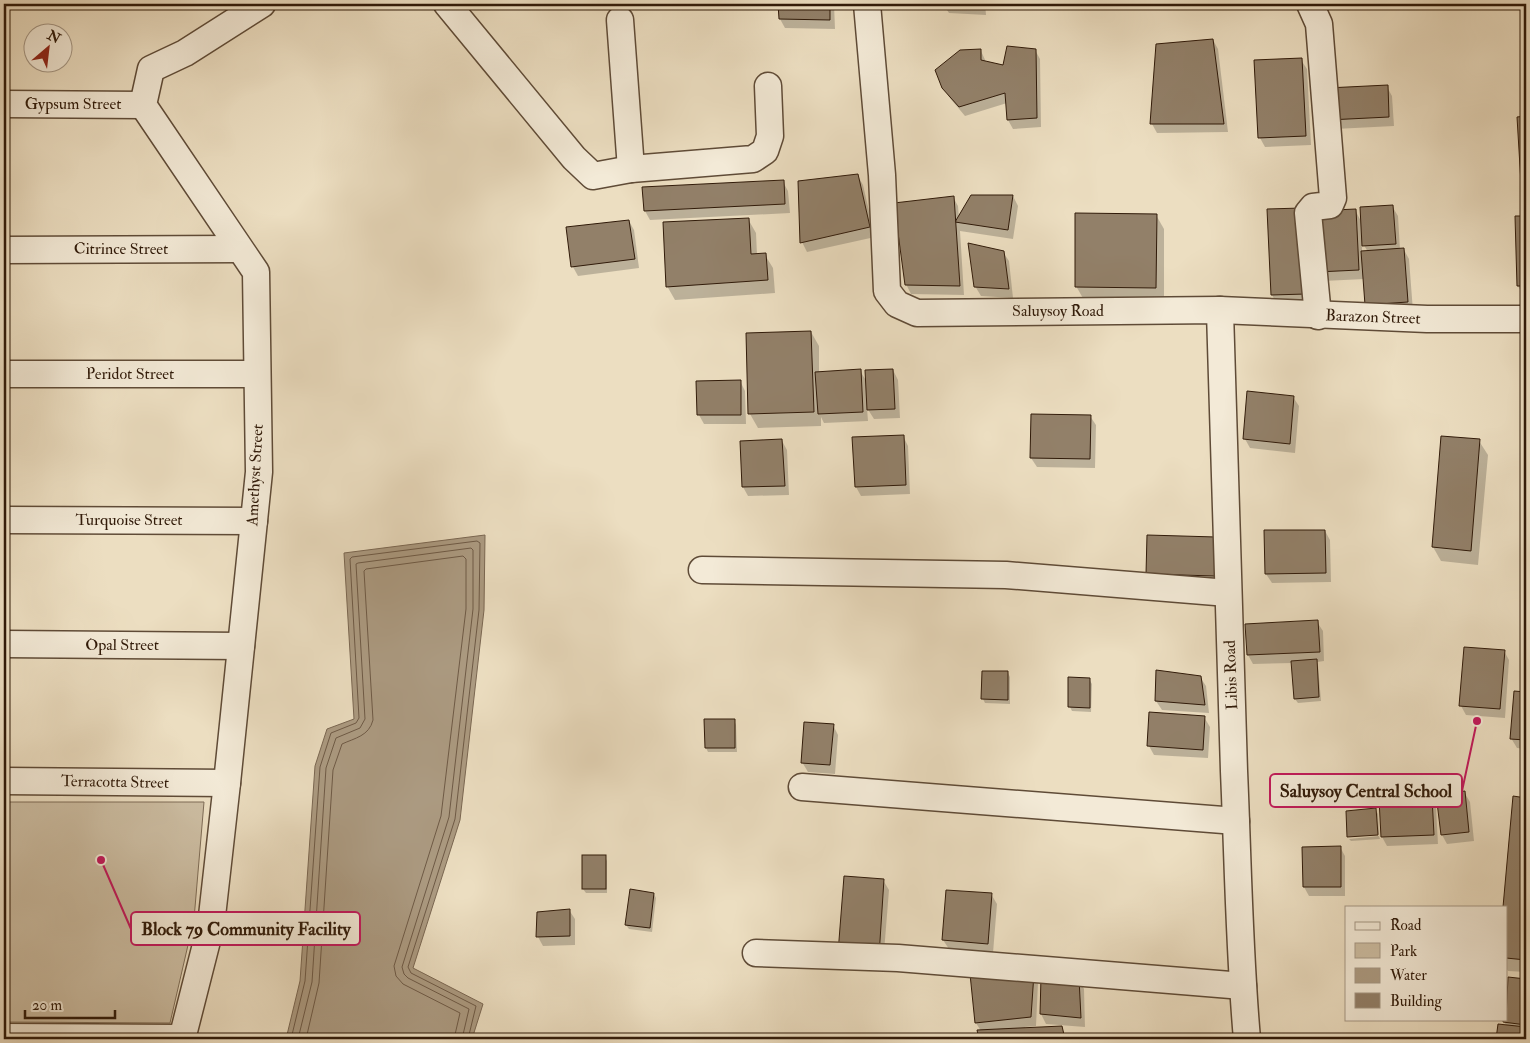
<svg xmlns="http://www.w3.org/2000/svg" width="1530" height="1043" font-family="'IM FELL Double Pica',serif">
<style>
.green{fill:#ccbda2;stroke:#7e6c56}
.water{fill:#ac9b82;stroke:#7a6752}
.shadow{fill:#0003;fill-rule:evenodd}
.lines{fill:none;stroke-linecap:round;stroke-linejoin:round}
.shore{stroke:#6e5a46;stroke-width:1}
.building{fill:#928069;stroke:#301a09}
.minor-casing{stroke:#5f4b37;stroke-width:29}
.minor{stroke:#f3ead7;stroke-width:26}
.labels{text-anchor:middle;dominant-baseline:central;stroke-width:5;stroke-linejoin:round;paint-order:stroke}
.street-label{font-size:16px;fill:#301a09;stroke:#f3ead7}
.leader{fill:none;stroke:#c2185b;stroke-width:2}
.callout-dot{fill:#c2185b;stroke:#f3ead7;stroke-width:2}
.callout{fill:#f3ead7;stroke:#c2185b;stroke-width:2}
.callout-label{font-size:18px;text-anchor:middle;font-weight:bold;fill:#301a09}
</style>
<rect width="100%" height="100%" fill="#ecdec1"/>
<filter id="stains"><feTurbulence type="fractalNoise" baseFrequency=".004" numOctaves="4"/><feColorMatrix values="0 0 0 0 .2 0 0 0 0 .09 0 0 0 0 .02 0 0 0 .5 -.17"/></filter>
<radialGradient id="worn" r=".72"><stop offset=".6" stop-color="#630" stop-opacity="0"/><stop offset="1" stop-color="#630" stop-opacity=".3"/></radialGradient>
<path class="green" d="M4 802H204L194 919 170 1023 4 1022Z"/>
<path class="water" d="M485 535 484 610 460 820 413 968 483 1004 472 1039H286L300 981 315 766 327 729 354 719 344 553Z"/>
<g class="shadow">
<path d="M779 4H834L835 29 785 28 780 19Z"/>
<path d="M943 4H985L986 15 949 13Z"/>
<path d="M1203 4H1269V6H1204Z"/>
<path d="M1213 40 1218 49 1228 132 1157 133 1152 124 1157 45Z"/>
<path d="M1035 50 1040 59 1041 127 1013 129 1008 120 1007 103 965 116 949 97 943 87 981 51 986 62 1004 66Z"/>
<path d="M1301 60 1307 69 1311 145 1265 147 1260 138Z"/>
<path d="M1387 87 1392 96 1394 126 1335 129 1330 120Z"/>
<path d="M1518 118H1526V205L1523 200Z"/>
<path d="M858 176 863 185 875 237 807 252 802 242Z"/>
<path d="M783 182 788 191 790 213 650 220 645 211Z"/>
<path d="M1013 196 1018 206 1013 239 960 231 964 295 911 294 906 284 953 197 958 206 959 218Z"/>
<path d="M1392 206 1398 216 1400 250H1404L1409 259 1413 311 1372 314 1365 279 1323 281 1314 212 1355 210 1362 223ZM1362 242 1368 252 1362 253Z"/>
<path d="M1268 210 1310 303 1277 304 1272 295Z"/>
<path d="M1156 215 1164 229V301L1084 300 1076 286Z"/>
<path d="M1516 217H1526V300L1518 286Z"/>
<path d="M748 219 756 233 757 255H765L773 268 775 293 675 300 667 286Z"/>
<path d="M629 221 634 230 639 268 578 276 573 267 568 228Z"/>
<path d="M1003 252 1009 261 1013 298 981 296 975 286Z"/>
<path d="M811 332 819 346V373L860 371 867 382 893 370 898 380 900 418 874 419 867 408 868 421 824 423 821 417V426L758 428 750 414Z"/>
<path d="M740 381 745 391 746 424H704L699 415Z"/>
<path d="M1293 397 1299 406 1295 453 1250 448 1245 439Z"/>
<path d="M1090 416 1096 425 1095 468 1037 467 1031 458Z"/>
<path d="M903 436 908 446 910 494 861 496 856 487Z"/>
<path d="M1443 437 1479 441 1488 455 1478 565 1441 561 1433 547Z"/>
<path d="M782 441 787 450 789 495 748 496 743 487Z"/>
<path d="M1325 531 1330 540 1331 582 1272 583 1266 574Z"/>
<path d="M1216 538 1220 585 1147 574Z"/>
<path d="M1317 622 1323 631 1324 661 1317 662 1318 665 1321 701 1298 703 1295 699 1292 663 1253 664 1248 655Z"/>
<path d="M1504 651 1509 660 1505 718 1466 715 1461 706Z"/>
<path d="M983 672 1008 673 1010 677V704L985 703 983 699Z"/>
<path d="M1200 677 1206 686 1209 713 1162 710 1156 701Z"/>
<path d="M1089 679 1092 684 1091 712 1072 711 1070 707Z"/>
<path d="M1516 693 1526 694V749L1517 748 1511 738Z"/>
<path d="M1204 717 1210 727 1208 758 1154 755 1149 746Z"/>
<path d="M734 720 736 725 737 752H708L706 748Z"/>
<path d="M833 725 838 735 835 774 808 772 802 762Z"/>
<path d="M1464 792 1470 802 1474 841 1447 844 1442 835Z"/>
<path d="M1431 798 1436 808 1438 844 1387 846 1382 837Z"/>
<path d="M1515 798 1526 799V972L1508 971 1506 968V907Z"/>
<path d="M1375 809 1378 814 1379 834 1349 836V837L1347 812Z"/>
<path d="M1379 836 1380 839 1351 841 1349 839Z"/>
<path d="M1340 847 1345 856V896H1309L1304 887Z"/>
<path d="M605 857 607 861V893H586L583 889Z"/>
<path d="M883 880 889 890 883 965 845 962Z"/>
<path d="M654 894 656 898 652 932 629 929 626 925Z"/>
<path d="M991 894 997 904 993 953 949 949 943 940Z"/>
<path d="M569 910 575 919V945L543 946 538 937Z"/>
<path d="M1033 974 1038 983 1036 1026 1025 1027V1029L1061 1027 1067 1039H980L979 1031H981L976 1023Z"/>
<path d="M1042 978 1079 979 1084 989 1085 1027 1046 1024 1041 1014Z"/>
<path d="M1509 978 1526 980V1039H1498L1499 1026H1507L1504 1022 1506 1019Z"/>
</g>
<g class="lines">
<g class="shore">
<path d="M291 1039 305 981 320 767 331 733 356 723 359 718 350 559 352 557 477 541 480 543 479 610 455 819 408 967 411 973 476 1006 468 1039"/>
<path d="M298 1039 312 982 326 768 336 738 360 728 365 719 356 564 358 563 471 548 473 550V609L449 817 402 967 404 974 408 978 469 1009 462 1039"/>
<path d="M306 1039 319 983 333 770 342 744C355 738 369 736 373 720L364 571 366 569 463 556 466 559V609L441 816 394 966 396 976 403 984 460 1013 454 1039"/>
</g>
</g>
<g class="building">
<path d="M778 4H830V20L779 19Z"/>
<path d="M1213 39 1224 124H1150L1156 44Z"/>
<path d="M1007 46 1036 49 1037 118 1007 120 1005 93 959 107 942 88 935 70 960 50 981 49V60L1003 65Z"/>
<path d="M1302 58 1306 136 1258 138 1254 60Z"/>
<path d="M1388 85 1389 117 1328 120 1327 88Z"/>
<path d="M1526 116V200H1522L1517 117Z"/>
<path d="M858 174 870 227 800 243 798 181Z"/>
<path d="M784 180 785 204 644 211 642 187Z"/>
<path d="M971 195H1013L1008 230 955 222Z"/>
<path d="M954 196 960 286 905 285 894 203Z"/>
<path d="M1393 205 1396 244 1362 246 1360 207Z"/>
<path d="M1302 208 1306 294 1271 295 1267 209Z"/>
<path d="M1356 209 1359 270 1317 272 1312 211Z"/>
<path d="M1075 213 1157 214 1156 288 1075 287Z"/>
<path d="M1515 216H1526V286H1517Z"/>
<path d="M749 218 751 254 766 253 768 280 666 287 663 222Z"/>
<path d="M629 220 635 259 571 267 566 227Z"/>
<path d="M968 243 1004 251 1009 289 974 287Z"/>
<path d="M1404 248 1408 302 1365 305 1361 251Z"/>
<path d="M811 331 814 412 748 414 746 333Z"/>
<path d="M861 369 863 412 818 414 815 372Z"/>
<path d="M893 369 895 409 867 410 865 370Z"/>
<path d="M741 380V415H697L696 381Z"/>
<path d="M1247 391 1294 396 1290 444 1243 439Z"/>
<path d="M1031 414 1091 415 1090 459 1030 458Z"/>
<path d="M904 435 906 485 855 487 852 437Z"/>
<path d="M1441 436 1480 439 1471 551 1432 547Z"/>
<path d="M782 439 785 486 742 487 740 441Z"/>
<path d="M1264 530H1325L1326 573 1265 574Z"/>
<path d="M1147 535 1216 537 1215 576 1146 574Z"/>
<path d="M1318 620 1320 652 1247 655 1245 624Z"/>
<path d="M1464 647 1505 650 1500 709 1459 706Z"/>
<path d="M1317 659 1319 697 1294 699 1291 661Z"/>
<path d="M1156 670 1201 676 1205 705 1155 701Z"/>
<path d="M982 671H1008V700L981 699Z"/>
<path d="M1068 677 1090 678V708L1068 707Z"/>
<path d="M1514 691 1526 692V740L1510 739Z"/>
<path d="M1149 712 1205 716 1203 750 1147 746Z"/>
<path d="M704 719H735V748H705Z"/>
<path d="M804 722 834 724 830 765 801 763Z"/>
<path d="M1465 791 1469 832 1441 835 1436 794Z"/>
<path d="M1513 796 1526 798V960L1506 958V907H1503Z"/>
<path d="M1432 797 1434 835 1381 837 1379 799Z"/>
<path d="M1376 808 1378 835 1347 837 1346 811Z"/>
<path d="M1341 846V887H1303L1302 847Z"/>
<rect x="582" y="855" width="24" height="34"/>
<path d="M844 876 884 879 879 956 838 953Z"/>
<path d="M630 889 654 893 650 928 625 925Z"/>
<path d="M946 890 992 893 988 944 942 940Z"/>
<path d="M570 909V936L536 937 537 912Z"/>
<path d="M969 964 1034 973 1031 1017 975 1023Z"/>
<path d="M1041 977 1079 978 1081 1018 1040 1014Z"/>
<path d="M1508 977 1526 979V1025L1503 1022V1019H1506Z"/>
<path d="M1498 1024 1526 1027V1039H1496Z"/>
<path d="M1062 1026 1065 1039H979L977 1030Z"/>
</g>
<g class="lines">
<g class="minor-casing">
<g id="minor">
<path d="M447 4 574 158 593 176 631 169 753 159 765 151 770 136 768 86"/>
<path d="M867 4 882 175 887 291 897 304 917 313 1220 310 1427 319H1526"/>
<path d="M1310 4 1319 24 1333 198 1330 205 1313 207 1308 213 1318 316"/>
<path d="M620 20 631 169"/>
<path d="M4 104 143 105"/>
<path d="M4 250 239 249"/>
<path d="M1220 310C1224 464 1229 618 1234 771 1238 861 1239 950 1247 1039"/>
<path d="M4 374H257"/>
<path d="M4 520 254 521"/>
<path d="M702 570 1006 575 1228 593"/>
<path d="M4 644 241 646"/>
<path d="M4 781 227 783"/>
<path d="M802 787 1236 821"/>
<path d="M756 953 898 958 1243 986"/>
<path d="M4 1037 182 1038"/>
<path d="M182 1039 211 925 227 783 259 472 256 272 143 105 151 69 185 53 262 4"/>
</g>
</g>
<use href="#minor" class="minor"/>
</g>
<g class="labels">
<g class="street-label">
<text x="73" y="104">Gypsum Street</text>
<text x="121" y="249">Citrince Street</text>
<text x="1058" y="311">Saluysoy Road</text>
<text transform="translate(1373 317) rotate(2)">Barazon Street</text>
<text x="130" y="374">Peridot Street</text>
<text transform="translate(255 475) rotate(-87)">Amethyst Street</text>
<text x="129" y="520">Turquoise Street</text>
<text x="122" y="645">Opal Street</text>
<text transform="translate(1231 675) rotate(-92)">Libis Road</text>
<text transform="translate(115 782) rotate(1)">Terracotta Street</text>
</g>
</g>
<path class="leader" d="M1477 721L1462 791M101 860L131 929"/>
<g class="callout-dot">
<circle cx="1477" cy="721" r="5"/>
<circle cx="101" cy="860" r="5"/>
</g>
<g class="callout">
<rect x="1270" y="774" width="192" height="33" rx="5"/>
<rect x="131" y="912" width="229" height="33" rx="5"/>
</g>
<g class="callout-label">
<text x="1366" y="797">Saluysoy Central School</text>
<text x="246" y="935">Block 79 Community Facility</text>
</g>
<rect width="1530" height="1043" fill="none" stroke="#ecdec1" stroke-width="20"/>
<rect x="5" y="5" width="1520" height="1033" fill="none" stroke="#301a09" stroke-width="2.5"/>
<rect x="10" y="10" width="1510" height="1023" fill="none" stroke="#301a09"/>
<rect x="1345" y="906" width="162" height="115" fill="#f3ead7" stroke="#a59785"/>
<rect x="1355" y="922" width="25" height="8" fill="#f3ead7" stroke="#a59785"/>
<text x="1390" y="930" font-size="15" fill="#301a09">Road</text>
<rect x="1355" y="943" width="25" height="15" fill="#ccbda2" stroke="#a59785"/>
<text x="1390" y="956" font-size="15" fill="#301a09">Park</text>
<rect x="1355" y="968" width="25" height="15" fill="#ac9b82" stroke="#a59785"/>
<text x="1390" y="980" font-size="15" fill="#301a09">Water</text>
<rect x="1355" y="993" width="25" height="15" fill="#928069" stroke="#a59785"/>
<text x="1390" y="1006" font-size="15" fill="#301a09">Building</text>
<g transform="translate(48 48) rotate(28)"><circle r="24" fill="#f3ead7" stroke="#a59785"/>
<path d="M0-4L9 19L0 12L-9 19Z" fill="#8f2418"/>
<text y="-8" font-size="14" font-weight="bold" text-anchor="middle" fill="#301a09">N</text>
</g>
<path d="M25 1010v8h90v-8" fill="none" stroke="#301a09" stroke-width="2.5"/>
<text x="32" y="1010" font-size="15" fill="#301a09" stroke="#f3ead7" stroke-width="4" paint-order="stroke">20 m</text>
<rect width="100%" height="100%" filter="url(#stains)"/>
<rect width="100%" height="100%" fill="url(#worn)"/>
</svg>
